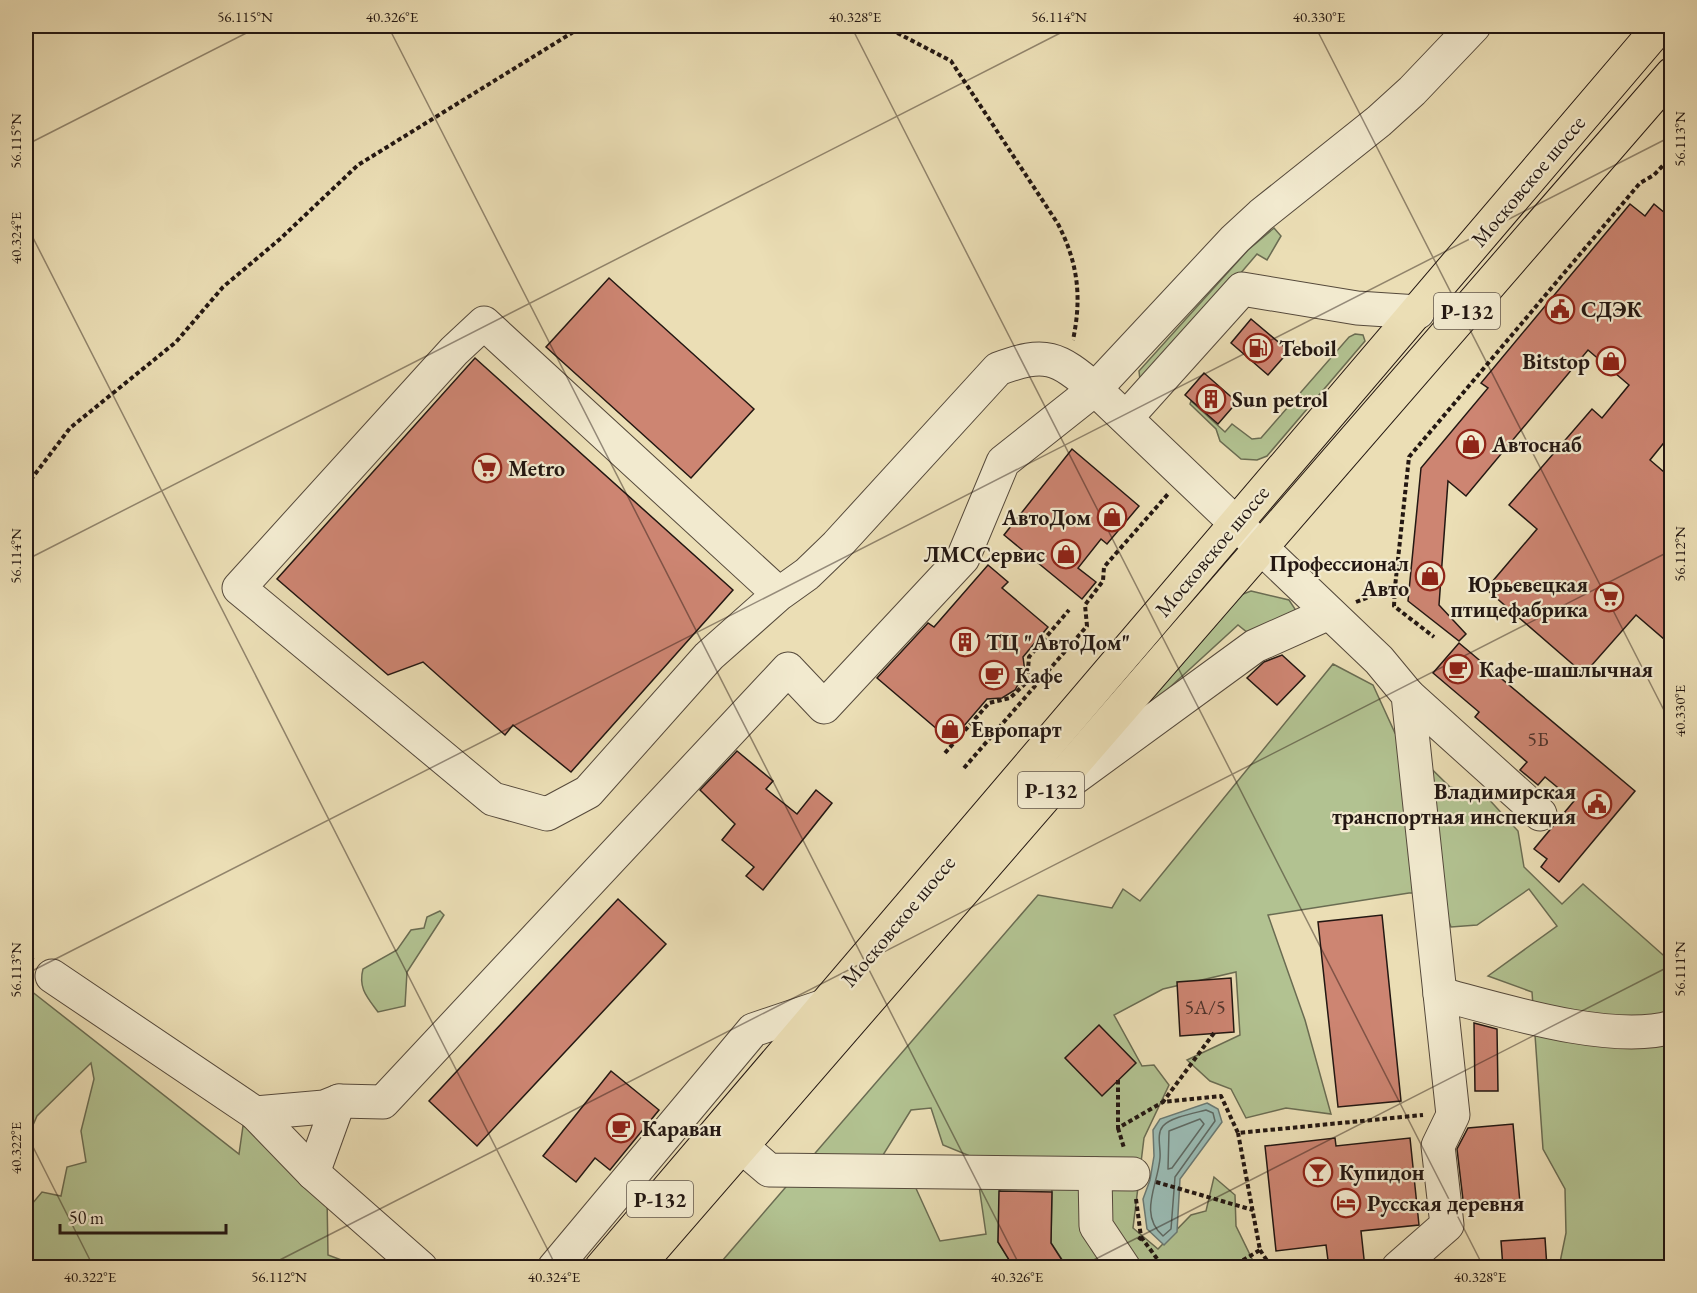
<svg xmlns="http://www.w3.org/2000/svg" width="1697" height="1293" font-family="'EB Garamond',serif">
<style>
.green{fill:#b2c291;stroke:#6a6c52;stroke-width:1.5;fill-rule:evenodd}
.water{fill:#9abbb4;stroke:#6a7973;stroke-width:1.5}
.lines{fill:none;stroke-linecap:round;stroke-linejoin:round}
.shore{stroke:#5e6963;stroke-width:1.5}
.building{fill:#cd8572;stroke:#231712;stroke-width:1.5}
.minor-casing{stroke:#55493b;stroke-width:35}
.highway-casing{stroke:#231712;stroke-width:35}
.path{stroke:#231712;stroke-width:4;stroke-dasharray:4.5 3;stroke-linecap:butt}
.minor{stroke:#f2eacf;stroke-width:33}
.highway{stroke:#ebdeb5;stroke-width:33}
.ticks{fill:none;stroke:#231712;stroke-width:1.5;stroke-opacity:0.45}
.labels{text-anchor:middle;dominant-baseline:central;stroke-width:4.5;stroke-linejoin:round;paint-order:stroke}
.number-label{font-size:20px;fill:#4e322a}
.shield{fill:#f2eacf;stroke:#61564b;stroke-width:1.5}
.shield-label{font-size:21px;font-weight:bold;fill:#231712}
.street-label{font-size:22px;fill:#231712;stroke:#f2eacf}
.poi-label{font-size:22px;font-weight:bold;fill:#231712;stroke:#f2eacf;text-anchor:start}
.neatline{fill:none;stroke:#231712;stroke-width:2}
.ticks-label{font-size:15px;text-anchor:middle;fill:#231712}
</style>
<rect width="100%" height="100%" fill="#ebdeb5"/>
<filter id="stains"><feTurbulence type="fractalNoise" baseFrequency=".00333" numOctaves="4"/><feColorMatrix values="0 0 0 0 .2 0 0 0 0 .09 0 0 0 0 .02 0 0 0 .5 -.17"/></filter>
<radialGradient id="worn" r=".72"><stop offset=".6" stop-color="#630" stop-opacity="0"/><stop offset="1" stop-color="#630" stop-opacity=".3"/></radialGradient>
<g class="green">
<path d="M1274 228 1281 236 1267 260 1257 254 1150 379 1140 380 1139 371 1248 250Z"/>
<path d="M1355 334 1363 335 1365 341 1267 456 1257 460 1241 459 1220 441 1216 429 1190 404 1191 401 1225 432 1232 424 1252 439 1261 438 1349 337Z"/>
<path d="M1251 591 1289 600 1295 609 1292 619 1253 637 1238 625 1132 722 1235 597Z"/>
<path d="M1333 664 1373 685 1395 733 1450 787 1484 794 1518 831 1524 867 1562 904 1583 884 1671 962V1267H1559L1566 1233 1565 1189 1543 1149 1532 992 1488 976 1557 926 1529 889 1477 925 1451 927 1438 893H1409L1268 915 1305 1020 1331 1114 1286 1108 1246 1118 1231 1089 1210 1081 1187 1060 1240 1035 1236 972 1163 989 1114 1015 1142 1066 1154 1065 1169 1085 1144 1138 1133 1228 1158 1249 1191 1215 1206 1211 1214 1177 1235 1195 1236 1226 1256 1267H1067L1051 1243 1052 1185H1000L998 1242 1014 1267 716 1268 1038 895 1112 908 1123 889 1140 901ZM931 1108 943 1145 975 1158 986 1234 940 1241 914 1184 873 1171 911 1110Z"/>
<path d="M440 911 444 915 407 972 405 1006 378 1012C367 997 358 988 363 969L397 950 411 930 424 928 427 917Z"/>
<path d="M26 987 239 1154 243 1126 264 1132 327 1196 328 1255 360 1267H26V1211L42 1192 61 1196 67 1167 86 1162 81 1131 94 1079 91 1063 37 1116 26 1141Z"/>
</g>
<path class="water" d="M1207 1103 1218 1109 1222 1122 1180 1179 1177 1232 1164 1245 1147 1229 1143 1199 1150 1180 1154 1156 1153 1130 1160 1119Z"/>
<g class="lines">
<g class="shore">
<path d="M1206 1110 1213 1113 1215 1121 1175 1177 1171 1229 1163 1236C1138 1214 1158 1185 1160 1158 1161 1148 1156 1134 1163 1126 1171 1117 1195 1113 1206 1110Z"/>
<path d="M1200 1119 1204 1124 1172 1168 1168 1169 1169 1131Z"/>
</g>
</g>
<g class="building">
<path d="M1630 204 1645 216 1654 204 1671 218V434L1650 460 1671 478V645L1636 615 1584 674 1486 589 1537 529 1509 505 1592 409 1602 418 1629 385 1588 350 1466 496 1448 481 1439 605 1466 634 1459 641 1408 601 1421 468 1488 388 1481 383Z"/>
<path d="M609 278 754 409 691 478 546 347Z"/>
<path d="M1251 319 1289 351 1268 375 1231 343Z"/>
<path d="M475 358 733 590 571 772 513 725 505 735 423 662 388 675 277 579Z"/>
<path d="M1204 373 1237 402 1218 424 1185 395Z"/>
<path d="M1072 449 1139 506 1107 544 1101 539 1078 568 1096 582 1082 599 1004 535Z"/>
<path d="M988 565 1008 582 1002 588 1048 627 1023 657 1025 672 1015 690 1002 698 987 699 951 741 877 678 928 623 934 627Z"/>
<path d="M1459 643 1635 791 1559 882 1541 867 1547 859 1534 849 1574 801 1545 777 1538 785 1520 770 1527 762 1475 717 1479 712 1433 673Z"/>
<path d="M1282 655 1305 676 1277 705 1247 678 1264 662Z"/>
<path d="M737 751 773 781 766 789 797 814 816 790 832 803 763 890 746 876 754 867 722 840 735 824 700 790Z"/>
<path d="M618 899 666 944 477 1146 429 1101Z"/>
<path d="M1382 915 1401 1101 1338 1107 1318 922Z"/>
<path d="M1231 978 1234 1032 1180 1036 1177 982Z"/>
<path d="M1474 1023 1497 1029 1498 1091H1475Z"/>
<path d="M1099 1025 1136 1063 1102 1096 1065 1058Z"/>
<path d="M611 1071 659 1110 610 1170 595 1158 576 1182 543 1156Z"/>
<path d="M1513 1124 1520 1203 1464 1208 1457 1149 1468 1128Z"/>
<path d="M1335 1138 1336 1146 1410 1138 1419 1225 1361 1231 1365 1268H1329L1326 1245 1276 1251 1265 1146Z"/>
<path d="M999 1191 1052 1192 1051 1243 1067 1268H1014L998 1242Z"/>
<path d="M1545 1238 1547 1268H1503L1501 1241Z"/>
</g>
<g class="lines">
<g class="minor-casing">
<g id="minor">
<path d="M1126 418 1242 289 1357 308 1418 312"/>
<path d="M779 594 484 323 454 351 239 588 493 799 547 814 588 792 709 656 779 594 807 574 837 545 998 369C1046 351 1057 357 1095 389L1379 660 1408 695 1453 1115 1438 1146 1447 1225 1398 1268"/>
<path d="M1408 695 1540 814"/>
<path d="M1066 784 1255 646 1329 613"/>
<path d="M52 976 255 1113 313 1173 421 1268"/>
<path d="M1440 994C1501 1010 1612 1045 1672 1027"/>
<path d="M255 1113 324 1107 339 1101 383 1102 788 669 824 707 963 558 1003 462 1095 389 1235 239 1261 215 1379 121 1412 91 1474 26"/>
<path d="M742 1147 769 1170 1133 1174"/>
<path d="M313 1173 339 1101"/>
<path d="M1095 1174 1096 1226 1124 1268"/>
<path d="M554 1268 753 1030 827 1005"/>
</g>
</g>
<g class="highway-casing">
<g id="highway">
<path d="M601 1268 1660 26"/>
<path d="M636 1268 1672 74"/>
</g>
</g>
<g class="path">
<path d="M884 26 951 61 1058 224C1078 263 1082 297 1073 340"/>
<path d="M26 486 70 428 176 342 223 287 280 239 358 165 583 26"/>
<path d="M1395 587 1394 606 1434 637"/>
<path d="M1356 602 1395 587 1409 457 1640 183 1654 175 1672 156"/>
<path d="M945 753 989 703 1010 698 1027 682 1029 657 1069 610"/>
<path d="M964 768 1087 626 1085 605 1103 581 1104 567 1168 494"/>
<path d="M26 953 33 960"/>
<path d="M1214 1033 1163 1102 1221 1096 1238 1133 1423 1115"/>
<path d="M1118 1080V1128L1163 1102"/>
<path d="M1118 1128 1124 1148"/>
<path d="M1156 1182 1253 1210"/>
<path d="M1136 1199 1141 1237 1138 1241"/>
<path d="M1141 1237 1164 1268"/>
<path d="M1260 1250 1272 1268"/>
<path d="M1230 1268 1260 1250 1238 1133"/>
</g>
<use href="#minor" class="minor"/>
<use href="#highway" class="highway"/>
</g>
<path class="ticks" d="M388 26 1021 1268M851 26 1484 1268M1315 26 1672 726M26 145 260 26M26 224 557 1268M26 560 1074 26M26 974 1672 136M26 1133 94 1268M264 1268 1672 550M1078 1268 1672 965"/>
<defs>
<g id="civic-ring" transform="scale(1.5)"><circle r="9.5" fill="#f2eacf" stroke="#8f2418" stroke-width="1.5"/><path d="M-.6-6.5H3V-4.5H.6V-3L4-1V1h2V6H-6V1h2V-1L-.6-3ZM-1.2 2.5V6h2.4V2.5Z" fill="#8f2418"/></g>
<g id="fuel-ring" transform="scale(1.5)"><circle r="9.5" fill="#f2eacf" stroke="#8f2418" stroke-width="1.5"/><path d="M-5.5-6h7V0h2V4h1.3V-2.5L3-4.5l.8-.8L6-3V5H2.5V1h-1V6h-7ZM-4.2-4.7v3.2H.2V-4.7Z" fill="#8f2418"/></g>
<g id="shop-ring" transform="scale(1.5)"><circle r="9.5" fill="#f2eacf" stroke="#8f2418" stroke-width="1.5"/><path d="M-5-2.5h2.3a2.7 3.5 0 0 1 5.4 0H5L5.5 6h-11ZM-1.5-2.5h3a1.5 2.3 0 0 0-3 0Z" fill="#8f2418"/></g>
<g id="building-ring" transform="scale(1.5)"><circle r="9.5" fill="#f2eacf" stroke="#8f2418" stroke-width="1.5"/><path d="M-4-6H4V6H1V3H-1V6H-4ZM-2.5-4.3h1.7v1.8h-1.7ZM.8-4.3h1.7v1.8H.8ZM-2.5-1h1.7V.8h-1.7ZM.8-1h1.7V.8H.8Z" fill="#8f2418"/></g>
<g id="supermarket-ring" transform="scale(1.5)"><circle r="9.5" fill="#f2eacf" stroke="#8f2418" stroke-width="1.5"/><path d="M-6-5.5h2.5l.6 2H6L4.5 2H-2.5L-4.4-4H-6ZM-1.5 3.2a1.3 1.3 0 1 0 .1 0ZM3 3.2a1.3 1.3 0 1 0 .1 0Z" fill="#8f2418"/></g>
<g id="cafe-ring" transform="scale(1.5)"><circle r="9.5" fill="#f2eacf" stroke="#8f2418" stroke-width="1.5"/><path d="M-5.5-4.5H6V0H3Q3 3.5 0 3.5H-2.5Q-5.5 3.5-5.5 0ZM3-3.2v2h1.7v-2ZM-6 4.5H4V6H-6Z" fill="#8f2418"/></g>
<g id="bar-ring" transform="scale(1.5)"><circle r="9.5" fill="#f2eacf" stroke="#8f2418" stroke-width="1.5"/><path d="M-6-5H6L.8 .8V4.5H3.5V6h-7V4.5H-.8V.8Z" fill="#8f2418"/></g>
<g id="hotel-ring" transform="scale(1.5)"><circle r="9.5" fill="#f2eacf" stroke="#8f2418" stroke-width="1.5"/><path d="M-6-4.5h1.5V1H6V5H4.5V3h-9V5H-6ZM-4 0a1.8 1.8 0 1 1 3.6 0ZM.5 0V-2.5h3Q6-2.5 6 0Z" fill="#8f2418"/></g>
</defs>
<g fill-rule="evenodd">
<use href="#civic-ring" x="1560" y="309"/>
<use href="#fuel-ring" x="1258" y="348"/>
<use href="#shop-ring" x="1611" y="361"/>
<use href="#building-ring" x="1211" y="399"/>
<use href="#shop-ring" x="1471" y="444"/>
<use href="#supermarket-ring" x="487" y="468"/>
<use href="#shop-ring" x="1112" y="517"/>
<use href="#shop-ring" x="1066" y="554"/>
<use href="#shop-ring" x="1430" y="576"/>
<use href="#supermarket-ring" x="1609" y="597"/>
<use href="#building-ring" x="965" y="642"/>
<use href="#cafe-ring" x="1458" y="669"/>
<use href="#cafe-ring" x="994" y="675"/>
<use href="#shop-ring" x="950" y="729"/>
<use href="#civic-ring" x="1597" y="804"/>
<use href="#cafe-ring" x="621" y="1128"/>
<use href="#bar-ring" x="1318" y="1172"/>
<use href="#hotel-ring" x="1346" y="1203"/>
</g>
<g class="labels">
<g class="number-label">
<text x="1538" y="739">5Б</text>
<text x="1205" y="1007">5А/5</text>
</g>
<g class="shield">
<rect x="1434" y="293" width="66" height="36" rx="4.5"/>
<rect x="1018" y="772" width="66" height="36" rx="4.5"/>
<rect x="627" y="1181" width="66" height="36" rx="4.5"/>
</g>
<g class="shield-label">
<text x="1467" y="311">Р-132</text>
<text x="1051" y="790">Р-132</text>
<text x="660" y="1199">Р-132</text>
</g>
<g class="street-label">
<text transform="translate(1528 181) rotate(-50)">Московское шоссе</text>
<text transform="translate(1212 551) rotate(-50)">Московское шоссе</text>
<text transform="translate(898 921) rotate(-50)">Московское шоссе</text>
</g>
<g class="poi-label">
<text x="1581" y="309">СДЭК</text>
<text x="1279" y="348">Teboil</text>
<text x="1590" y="361" text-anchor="end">Bitstop</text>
<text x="1232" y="399">Sun petrol</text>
<text x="1492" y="444">Автоснаб</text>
<text x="508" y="468">Metro</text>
<text x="1091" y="517" text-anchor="end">АвтоДом</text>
<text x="1045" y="554" text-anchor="end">ЛМССервис</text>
<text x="1409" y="563" text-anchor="end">Профессионал<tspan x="1409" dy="25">Авто</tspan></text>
<text x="1588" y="584" text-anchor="end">Юрьевецкая<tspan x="1588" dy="25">птицефабрика</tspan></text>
<text x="986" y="642">ТЦ "АвтоДом"</text>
<text x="1479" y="669">Кафе-шашлычная</text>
<text x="1015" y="675">Кафе</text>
<text x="971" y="729">Европарт</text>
<text x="1576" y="791" text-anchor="end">Владимирская<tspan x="1576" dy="25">транспортная инспекция</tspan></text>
<text x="642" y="1128">Караван</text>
<text x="1339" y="1172">Купидон</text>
<text x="1367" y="1203">Русская деревня</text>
</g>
</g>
<rect width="1697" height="1293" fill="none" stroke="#ebdeb5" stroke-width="66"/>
<path d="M60 1224v9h166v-9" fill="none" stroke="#231712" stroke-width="3"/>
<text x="69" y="1224" font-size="18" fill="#231712" stroke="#f2eacf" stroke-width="4.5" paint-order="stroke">50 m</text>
<rect x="33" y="33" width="1631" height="1227" class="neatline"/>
<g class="ticks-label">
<text x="245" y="22">56.115°N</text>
<text x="392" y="22">40.326°E</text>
<text x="855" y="22">40.328°E</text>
<text x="1059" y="22">56.114°N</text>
<text x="1319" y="22">40.330°E</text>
<text transform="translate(1680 139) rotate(-90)" y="5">56.113°N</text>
<text transform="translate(16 141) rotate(-90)" y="5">56.115°N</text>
<text transform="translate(16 238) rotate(-90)" y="5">40.324°E</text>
<text transform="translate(1680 554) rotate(-90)" y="5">56.112°N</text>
<text transform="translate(16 556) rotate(-90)" y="5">56.114°N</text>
<text transform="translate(1680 711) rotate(-90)" y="5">40.330°E</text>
<text transform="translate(1680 969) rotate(-90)" y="5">56.111°N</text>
<text transform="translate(16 970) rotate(-90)" y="5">56.113°N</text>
<text transform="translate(16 1148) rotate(-90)" y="5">40.322°E</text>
<text x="90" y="1282">40.322°E</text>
<text x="279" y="1282">56.112°N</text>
<text x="554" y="1282">40.324°E</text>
<text x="1017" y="1282">40.326°E</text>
<text x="1480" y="1282">40.328°E</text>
</g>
<rect width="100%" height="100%" filter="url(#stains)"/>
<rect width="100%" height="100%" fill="url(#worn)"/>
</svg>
